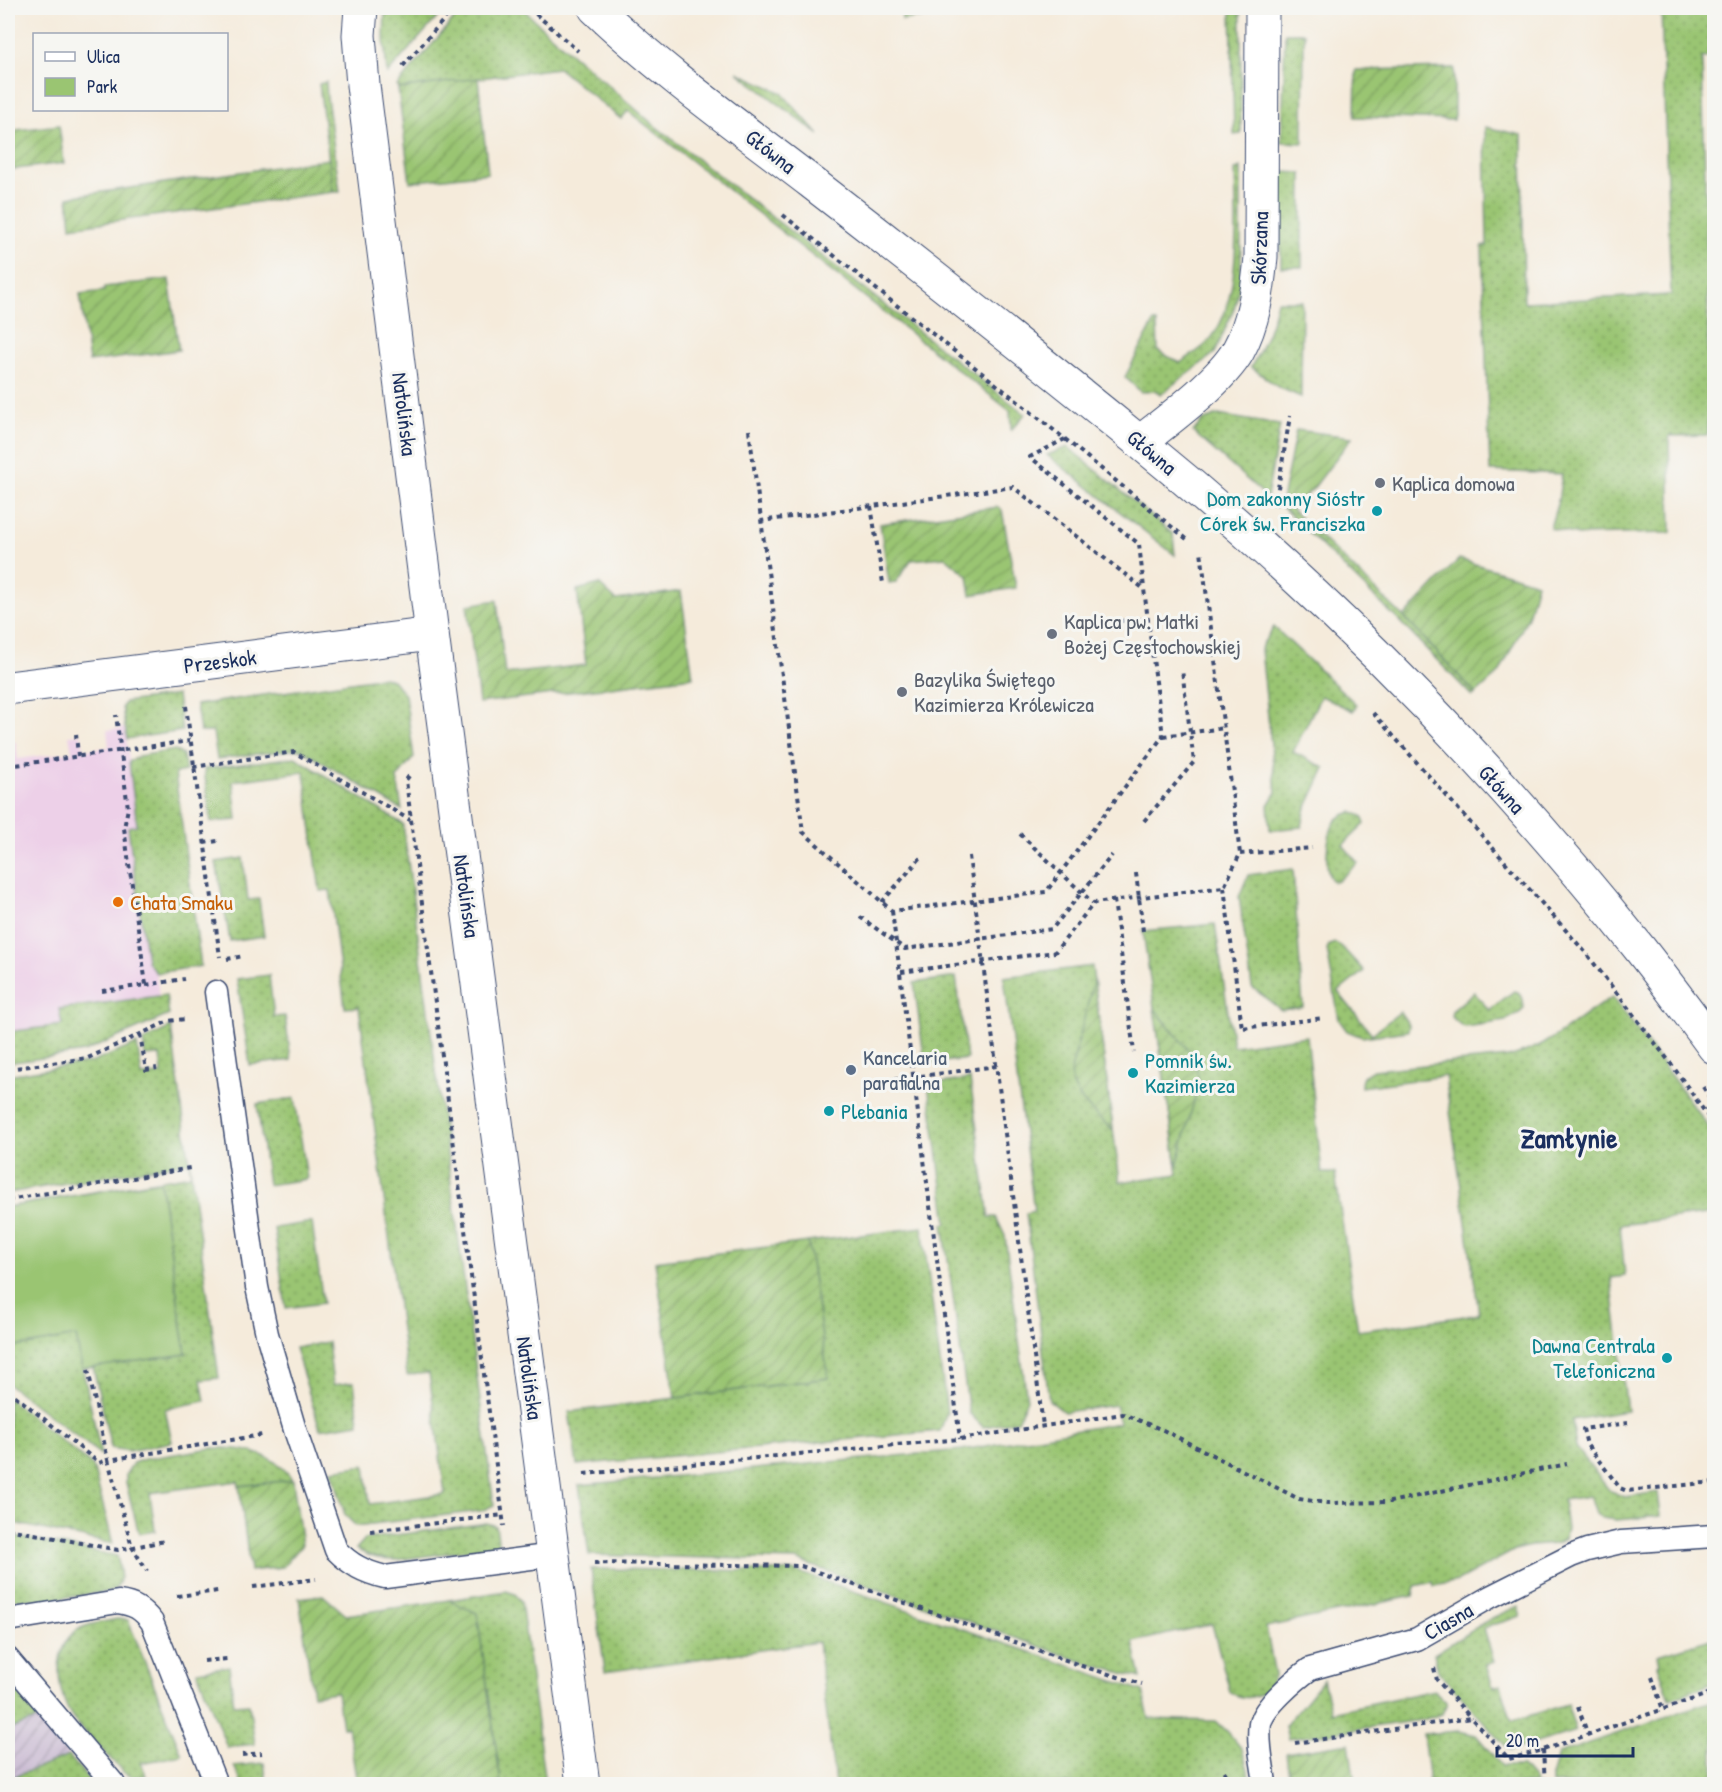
<svg xmlns="http://www.w3.org/2000/svg" width="1722" height="1792" font-family="'Patrick Hand',sans-serif">
<style>
.built{fill:#edd0e8}
.industrial{fill:url(#industrial-furrows)}
.grass{fill:url(#grass-dots);stroke:#5a7a68;stroke-width:1.5}
.park{fill:#9ac572;stroke:#5a7a68;stroke-width:1.5}
.garden{fill:url(#garden-furrows);stroke:#5a7a68;stroke-width:1.5}
.lines{fill:none;stroke-linecap:round;stroke-linejoin:round}
.service-casing{stroke:#3c4b71;stroke-width:25}
.minor-casing{stroke:#3c4b71;stroke-width:35}
.tertiary-casing{stroke:#3c4b71;stroke-width:35}
.path{stroke:#3c4b71;stroke-width:4;stroke-dasharray:4.5 4.5;stroke-linecap:butt}
.service{stroke:#fff;stroke-width:22}
.minor{stroke:#fff;stroke-width:33}
.tertiary{stroke:#fff;stroke-width:33}
.worship-dot{fill:#6b7280;stroke:#f6f6f2;stroke-width:2}
.culture-dot{fill:#0f9aa8;stroke:#f6f6f2;stroke-width:2}
.food-dot{fill:#e8710a;stroke:#f6f6f2;stroke-width:2}
.service-dot{fill:#5c6f8a;stroke:#f6f6f2;stroke-width:2}
.labels{text-anchor:middle;dominant-baseline:central;stroke-width:6;stroke-linejoin:round;paint-order:stroke}
.street-label{font-size:22px;fill:#1b2f5e;stroke:#f6f6f2}
.worship-label{font-size:22px;fill:#5b616d;stroke:#f6f6f2;text-anchor:start}
.culture-label{font-size:22px;fill:#0d838f;stroke:#f6f6f2;text-anchor:end}
.food-label{font-size:22px;fill:#c56008;stroke:#f6f6f2;text-anchor:start}
.service-label{font-size:22px;fill:#4e5e75;stroke:#f6f6f2;text-anchor:start}
.district-label{font-size:28px;font-weight:bold;fill:#1b2f5e;stroke:#f6f6f2}
</style>
<defs>
<pattern id="industrial-furrows" width="10" height="10" patternUnits="userSpaceOnUse" patternTransform="scale(1.5)"><rect width="10" height="10" fill="#ccbed4"/><path d="M-1 1l2-2M0 10L10 0M9 11l2-2" fill="none" stroke="#a59baf"/></pattern>
<pattern id="grass-dots" width="8" height="8" patternUnits="userSpaceOnUse" patternTransform="scale(1.5)"><rect width="8" height="8" fill="#9ac572"/><path d="M2 2h.1M6 6h.1" fill="none" stroke="#7da061" stroke-width="1.8" stroke-linecap="round"/></pattern>
<pattern id="garden-furrows" width="10" height="10" patternUnits="userSpaceOnUse" patternTransform="scale(1.5)"><rect width="10" height="10" fill="#9ac572"/><path d="M-1 1l2-2M0 10L10 0M9 11l2-2" fill="none" stroke="#7da061"/></pattern>
</defs>
<rect width="100%" height="100%" fill="#f6f6f2"/>
<filter id="ink" filterUnits="userSpaceOnUse"><feTurbulence type="fractalNoise" baseFrequency=".0167" numOctaves="2"/><feDisplacementMap in="SourceGraphic" scale="12" xChannelSelector="R" yChannelSelector="G"/><feConvolveMatrix kernelMatrix="1 2 1 2 8 2 1 2 1" color-interpolation-filters="sRGB"/></filter>
<filter id="wash" filterUnits="userSpaceOnUse"><feTurbulence type="fractalNoise" baseFrequency=".008" numOctaves="4" result="noise"/><feDisplacementMap in="SourceGraphic" scale="24" xChannelSelector="R" yChannelSelector="G"/><feGaussianBlur stdDeviation="1.35" result="paint"/><feColorMatrix in="noise" values="0 0 0 0 0 0 0 0 0 0 0 0 0 0 0 0 0 1.4 0 .05"/><feComposite in="paint" operator="in"/></filter>
<g filter="url(#wash)">
<rect width="100%" height="100%" fill="#f5ebdb"/>
<path class="built" d="M125 728 137 825 128 828 147 960 156 973 159 996 60 1009 62 1025 8 1032V743L16 742 18 759 72 752 69 735 81 734 84 750 109 747 107 730Z"/>
<path class="industrial" d="M8 1679 69 1756 8 1779Z"/>
<g class="grass">
<path d="M385 8H446L387 74 384 39Z"/>
<path d="M463 8H522L547 32 654 125 1025 414 1011 430 1010 411 628 111 621 119 558 68 398 89 397 86Z"/>
<path d="M1231 8H1241V134L1234 135Z"/>
<path d="M1661 8H1714V57L1702 58 1708 295V435L1669 436 1671 533 1578 535 1550 528 1558 501 1562 474 1490 471 1482 246H1487L1485 127 1522 135 1524 302 1671 295Z"/>
<path d="M1285 33H1304L1303 143 1282 142Z"/>
<path d="M737 72 781 92 819 135Z"/>
<path d="M326 82 327 97 340 192H333L319 84Z"/>
<path d="M1241 168V277L1235 306 1215 353 1160 395 1156 391 1141 392 1125 377 1154 322H1157L1158 351 1180 363C1188 357 1199 351 1206 344 1243 307 1236 218 1235 170Z"/>
<path d="M1281 172 1302 173V267H1281Z"/>
<path d="M1277 301H1302L1301 397 1278 387 1251 367C1264 345 1272 325 1277 301Z"/>
<path d="M1218 415 1280 425 1267 497 1193 432 1202 421Z"/>
<path d="M1068 447 1173 534 1175 555 1047 455Z"/>
<path d="M1282 500 1404 617 1476 694 1472 696 1400 622 1281 506Z"/>
<path d="M1274 627 1357 705 1353 711 1321 696 1293 752 1325 768 1305 811 1302 827 1270 830 1268 805 1276 792 1261 650 1262 645Z"/>
<path d="M384 677 394 681 405 695 414 757 397 778 402 810 300 749 217 759 213 732H200L196 705Z"/>
<path d="M177 695 182 731 127 739 122 707 125 702Z"/>
<path d="M175 750 183 755 186 771 175 773 201 966 156 973 147 961 128 827 137 825 129 762 139 756Z"/>
<path d="M295 757 403 824 494 1505 481 1511 356 1526 345 1515 332 1470 365 1465 370 1504 445 1494 429 1373 407 1375 359 1007 345 1008 330 890 320 891 304 772 233 781 237 820 211 822 204 769Z"/>
<path d="M1352 812 1362 816 1365 824 1343 845 1358 863 1338 881 1334 882C1322 872 1327 834 1335 822 1339 816 1345 814 1352 812Z"/>
<path d="M243 858 248 900 259 899 264 936 230 941 216 862Z"/>
<path d="M1293 869 1303 1007 1281 1010 1252 987 1239 897 1248 875Z"/>
<path d="M1215 924 1233 1046 1307 1036 1322 1173H1335L1358 1331 1479 1314 1445 1076 1361 1087C1361 1076 1364 1075 1373 1070L1508 1057C1555 1045 1574 1019 1613 997L1714 1134V1213L1620 1225 1625 1276 1611 1278 1627 1411 1572 1420 1576 1447 1609 1490 1624 1497 1658 1492 1661 1516 1616 1520 1602 1518 1596 1514 1590 1496 1563 1500 1567 1529 1564 1539 1556 1544 1531 1546 1515 1550 1458 1581 1434 1586 1433 1582 1415 1586 1413 1596 1266 1627 1275 1675C1267 1695 1249 1704 1230 1692L1212 1624 1133 1642 1141 1678 1086 1663 796 1560 589 1555 579 1485 962 1450 1119 1423 1116 1405 1064 1412 1049 1400 1026 1213 1034 1211 1004 977 1092 966 1120 1182 1178 1174 1143 931Z"/>
<path d="M1335 943 1341 946 1364 971 1338 992 1372 1034 1400 1012 1409 1025 1408 1031 1362 1037 1347 1031 1339 1020 1327 949 1329 945Z"/>
<path d="M269 975 274 1017 285 1016 291 1060 250 1065 237 979Z"/>
<path d="M956 977 967 1059 925 1064 914 983Z"/>
<path d="M1514 991 1518 992 1523 999 1524 1008 1521 1012 1505 1021 1466 1027 1462 1026 1451 1017 1452 1011 1474 992 1489 1010Z"/>
<path d="M166 995 169 1015 84 1052 8 1063V1032L62 1025 59 1009Z"/>
<path d="M171 1027 219 1378 201 1380 205 1401 165 1409 172 1442 129 1451 111 1448 93 1367 186 1354 160 1181 8 1207 191 1175 189 1162 8 1193V1075L93 1062 137 1044 142 1076 162 1074 160 1055 145 1056 143 1041Z"/>
<path d="M970 1079 989 1217H996L1005 1236 1027 1400 1017 1421 983 1427 969 1413 943 1224 947 1223 928 1085Z"/>
<path d="M295 1098 307 1179 268 1185 257 1104Z"/>
<path d="M312 1222 323 1303 286 1308 274 1228Z"/>
<path d="M922 1227 947 1413 940 1431 577 1465 569 1412 828 1378 808 1242Z"/>
<path d="M76 1336 101 1455 8 1384V1348Z"/>
<path d="M328 1342 333 1385 354 1382 359 1423 320 1429 295 1348Z"/>
<path d="M8 1398 93 1466 113 1544 8 1522Z"/>
<path d="M212 1448C242 1447 275 1453 293 1480L239 1486 238 1481 150 1493 155 1531 139 1534 126 1483V1474L133 1463 145 1459Z"/>
<path d="M487 1523 496 1526 499 1546 397 1560C381 1560 370 1557 356 1549L365 1539Z"/>
<path d="M8 1535 117 1556C120 1571 125 1581 112 1591L45 1600 8 1599Z"/>
<path d="M591 1569 793 1571 798 1572 1143 1691 1149 1719 1216 1721 1228 1732 1242 1749 1248 1770 1250 1784H835L818 1642 605 1672Z"/>
<path d="M506 1591 515 1594 521 1601 545 1784H501L477 1614 449 1600Z"/>
<path d="M1518 1606 1521 1616 1484 1628 1494 1662 1486 1665 1493 1687 1501 1685 1512 1721 1567 1704 1576 1731 1510 1751 1438 1671 1434 1654 1490 1619Z"/>
<path d="M117 1619 128 1620 182 1755 141 1763 146 1776 132 1777 124 1773C109 1756 83 1733 71 1715 56 1691 51 1643 81 1628 92 1622 106 1622 117 1619Z"/>
<path d="M1714 1638V1683L1670 1699 1658 1665 1660 1664 1658 1655Z"/>
<path d="M229 1666 234 1705 249 1704 255 1744 227 1747 197 1671Z"/>
<path d="M8 1679 38 1719 8 1730Z"/>
<path d="M1323 1680 1331 1712 1434 1690 1447 1703 1442 1714 1421 1720 1288 1739 1285 1726Z"/>
<path d="M1714 1700V1784H1552V1773L1558 1754Z"/>
<path d="M1459 1731 1476 1735 1502 1766H1522L1534 1780 1535 1784H1429L1423 1734Z"/>
<path d="M69 1756 93 1784H8V1779Z"/>
<path d="M264 1763 267 1784H242L234 1766Z"/>
</g>
<path class="park" d="M160 1181 186 1354 82 1369 76 1336 8 1348V1207Z"/>
<g class="garden">
<path d="M901 8H949L941 15 902 20Z"/>
<path d="M1454 68V120L1355 117 1356 70Z"/>
<path d="M478 78 488 173 410 182 398 89Z"/>
<path d="M59 125 64 163 8 170V131Z"/>
<path d="M329 159 333 192 71 227 68 197Z"/>
<path d="M169 279 179 350 89 362 80 294 104 291 105 287Z"/>
<path d="M1296 430 1352 437 1313 489 1292 509 1282 500Z"/>
<path d="M998 507 1002 510 1016 588 971 595 968 576 945 557 911 560 896 582 889 583 880 524Z"/>
<path d="M1459 559 1537 583 1528 617 1499 673 1476 694 1404 617Z"/>
<path d="M599 584 616 600 681 591 693 677 479 703 467 605 497 600 505 674 586 665 577 590Z"/>
<path d="M1094 979 1113 1130C1094 1113 1075 1100 1070 1074Z"/>
<path d="M1154 1008 1195 1058 1199 1082 1177 1166Z"/>
<path d="M808 1242 828 1378 675 1398 655 1261Z"/>
<path d="M293 1480 302 1545 283 1567 250 1571 239 1486Z"/>
<path d="M323 1595 346 1615 449 1600 477 1613 501 1784H357L348 1727H342L337 1692 313 1695 299 1598Z"/>
<path d="M1349 1743 1355 1784H1290L1286 1753Z"/>
</g>
</g>
<g filter="url(#ink)">
<g class="lines">
<g class="service-casing">
<g id="service">
<path d="M216 992 257 1287 267 1334 295 1430 336 1550C351 1565 364 1572 385 1577L554 1555"/>
<path d="M8 1620 118 1602C134 1604 142 1609 152 1622L216 1784"/>
<path d="M8 1659 114 1784"/>
<path d="M1265 1784C1263 1765 1257 1743 1260 1724 1263 1707 1296 1679 1310 1669L1417 1639 1490 1597 1571 1556 1587 1550 1621 1542 1714 1536"/>
</g>
</g>
<g class="minor-casing">
<g id="minor">
<path d="M361 8 359 35 363 85 432 634 583 1784"/>
<path d="M1140 442C1168 420 1221 381 1238 351 1254 322 1258 290 1261 257L1262 8"/>
<path d="M8 688 432 634"/>
</g>
</g>
<g class="tertiary-casing">
<path id="tertiary" d="M595 8C661 71 738 126 811 182 920 266 1029 352 1137 440 1321 589 1492 763 1640 949 1665 981 1690 1014 1714 1047"/>
</g>
<g class="path">
<path d="M529 8 578 51"/>
<path d="M403 66 454 8"/>
<path d="M783 215 1065 439 1030 457 1139 544 1144 588"/>
<path d="M749 430 803 832 892 911 1046 892 1163 736 1144 589 1013 487 761 521"/>
<path d="M1065 439 1188 540"/>
<path d="M871 506 883 583"/>
<path d="M1275 506 1290 416"/>
<path d="M1119 621 1148 619"/>
<path d="M186 706 220 957"/>
<path d="M1373 713 1586 953 1672 1065 1714 1125"/>
<path d="M76 734 78 756"/>
<path d="M1163 736 1224 728"/>
<path d="M8 766 190 741"/>
<path d="M193 767 294 752 410 820"/>
<path d="M409 776 406 780 411 820 504 1526"/>
<path d="M1144 821 1194 762 1182 670"/>
<path d="M1020 834 1093 903"/>
<path d="M204 843 218 841"/>
<path d="M1240 854 1312 848"/>
<path d="M969 856 1043 1426"/>
<path d="M1136 873 1143 931"/>
<path d="M1224 887 1242 1028 1324 1018"/>
<path d="M1114 900 1134 1052"/>
<path d="M882 902 923 855"/>
<path d="M892 911 960 1439"/>
<path d="M860 917 905 949 1052 929 1112 855"/>
<path d="M227 959 244 956"/>
<path d="M901 972 1055 952 1094 903 1224 887 1240 854 1201 551"/>
<path d="M146 985 184 979"/>
<path d="M102 991 146 985 124 828 128 808 116 715"/>
<path d="M140 1034 146 1070 157 1068"/>
<path d="M8 1069 88 1058 169 1021 185 1019"/>
<path d="M876 1082 997 1066"/>
<path d="M1703 1087 1714 1104"/>
<path d="M8 1200 190 1168"/>
<path d="M88 1370 108 1460 262 1435"/>
<path d="M8 1390 99 1463 108 1460 132 1547 147 1571"/>
<path d="M1628 1423 1583 1429 1587 1445 1620 1488 1627 1491 1714 1482"/>
<path d="M584 1474 960 1439 1123 1414 1163 1430 1299 1499 1327 1503 1390 1502 1567 1464"/>
<path d="M8 1529 118 1550 165 1541"/>
<path d="M370 1531 503 1515"/>
<path d="M594 1563 801 1566 1085 1667 1142 1684"/>
<path d="M253 1587 316 1579"/>
<path d="M177 1596 218 1591"/>
<path d="M204 1661 227 1659"/>
<path d="M1434 1668 1437 1680 1471 1718"/>
<path d="M1652 1677 1663 1710"/>
<path d="M1578 1707 1588 1735"/>
<path d="M1295 1743 1471 1718 1509 1759 1543 1750 1714 1692"/>
<path d="M1543 1750 1545 1784"/>
<path d="M242 1755 262 1753"/>
<path d="M1208 1784 1228 1771"/>
</g>
<use href="#service" class="service"/>
<use href="#minor" class="minor"/>
<use href="#tertiary" class="tertiary"/>
</g>
</g>
<g class="worship-dot">
<circle cx="1380" cy="483" r="6"/>
<circle cx="1052" cy="634" r="6"/>
<circle cx="902" cy="692" r="6"/>
</g>
<g class="culture-dot">
<circle cx="1377" cy="511" r="6"/>
<circle cx="1133" cy="1073" r="6"/>
<circle cx="829" cy="1111" r="6"/>
<circle cx="1667" cy="1358" r="6"/>
</g>
<circle class="food-dot" cx="118" cy="902" r="6"/>
<circle class="service-dot" cx="851" cy="1070" r="6"/>
<g class="labels">
<g class="street-label">
<text transform="translate(771 151) rotate(38)">Główna</text>
<text transform="translate(1259 248) rotate(-88)">Skórzana</text>
<text transform="translate(405 414) rotate(83)">Natolińska</text>
<text transform="translate(1152 452) rotate(40)">Główna</text>
<text transform="translate(220 661) rotate(-7)">Przeskok</text>
<text transform="translate(1502 789) rotate(48)">Główna</text>
<text transform="translate(467 896) rotate(82)">Natolińska</text>
<text transform="translate(530 1378) rotate(82)">Natolińska</text>
<text transform="translate(1448 1621) rotate(-30)">Ciasna</text>
</g>
<g class="worship-label">
<text x="1392" y="483">Kaplica domowa</text>
<text x="1064" y="621">Kaplica pw. Matki<tspan x="1064" dy="25">Bożej Częstochowskiej</tspan></text>
<text x="914" y="679">Bazylika Świętego<tspan x="914" dy="25">Kazimierza Królewicza</tspan></text>
</g>
<g class="culture-label">
<text x="1365" y="498">Dom zakonny Sióstr<tspan x="1365" dy="25">Córek św. Franciszka</tspan></text>
<text x="1145" y="1060" text-anchor="start">Pomnik św.<tspan x="1145" dy="25">Kazimierza</tspan></text>
<text x="841" y="1111" text-anchor="start">Plebania</text>
<text x="1655" y="1345">Dawna Centrala<tspan x="1655" dy="25">Telefoniczna</tspan></text>
</g>
<g class="food-label">
<text x="130" y="902">Chata Smaku</text>
</g>
<g class="service-label">
<text x="863" y="1057">Kancelaria<tspan x="863" dy="25">parafialna</tspan></text>
</g>
<g class="district-label">
<text x="1569" y="1138">Zamłynie</text>
</g>
</g>
<rect width="1722" height="1792" fill="none" stroke="#f6f6f2" stroke-width="30"/>
<rect x="33" y="33" width="195" height="78" fill="#f6f6f2" stroke="#9ea6b7" stroke-width="1.5"/>
<rect x="45" y="52" width="30" height="9" fill="#ffffff" stroke="#9ea6b7" stroke-width="1.5"/>
<text x="87" y="63" font-size="18" fill="#1b2f5e">Ulica</text>
<rect x="45" y="78" width="30" height="18" fill="#9ac572" stroke="#9ea6b7" stroke-width="1.5"/>
<text x="87" y="93" font-size="18" fill="#1b2f5e">Park</text>
<path d="M1497 1747v9h136v-9" fill="none" stroke="#1b2f5e" stroke-width="3"/>
<text x="1506" y="1747" font-size="18" fill="#1b2f5e" stroke="#f6f6f2" stroke-width="4.5" paint-order="stroke">20 m</text>
</svg>
